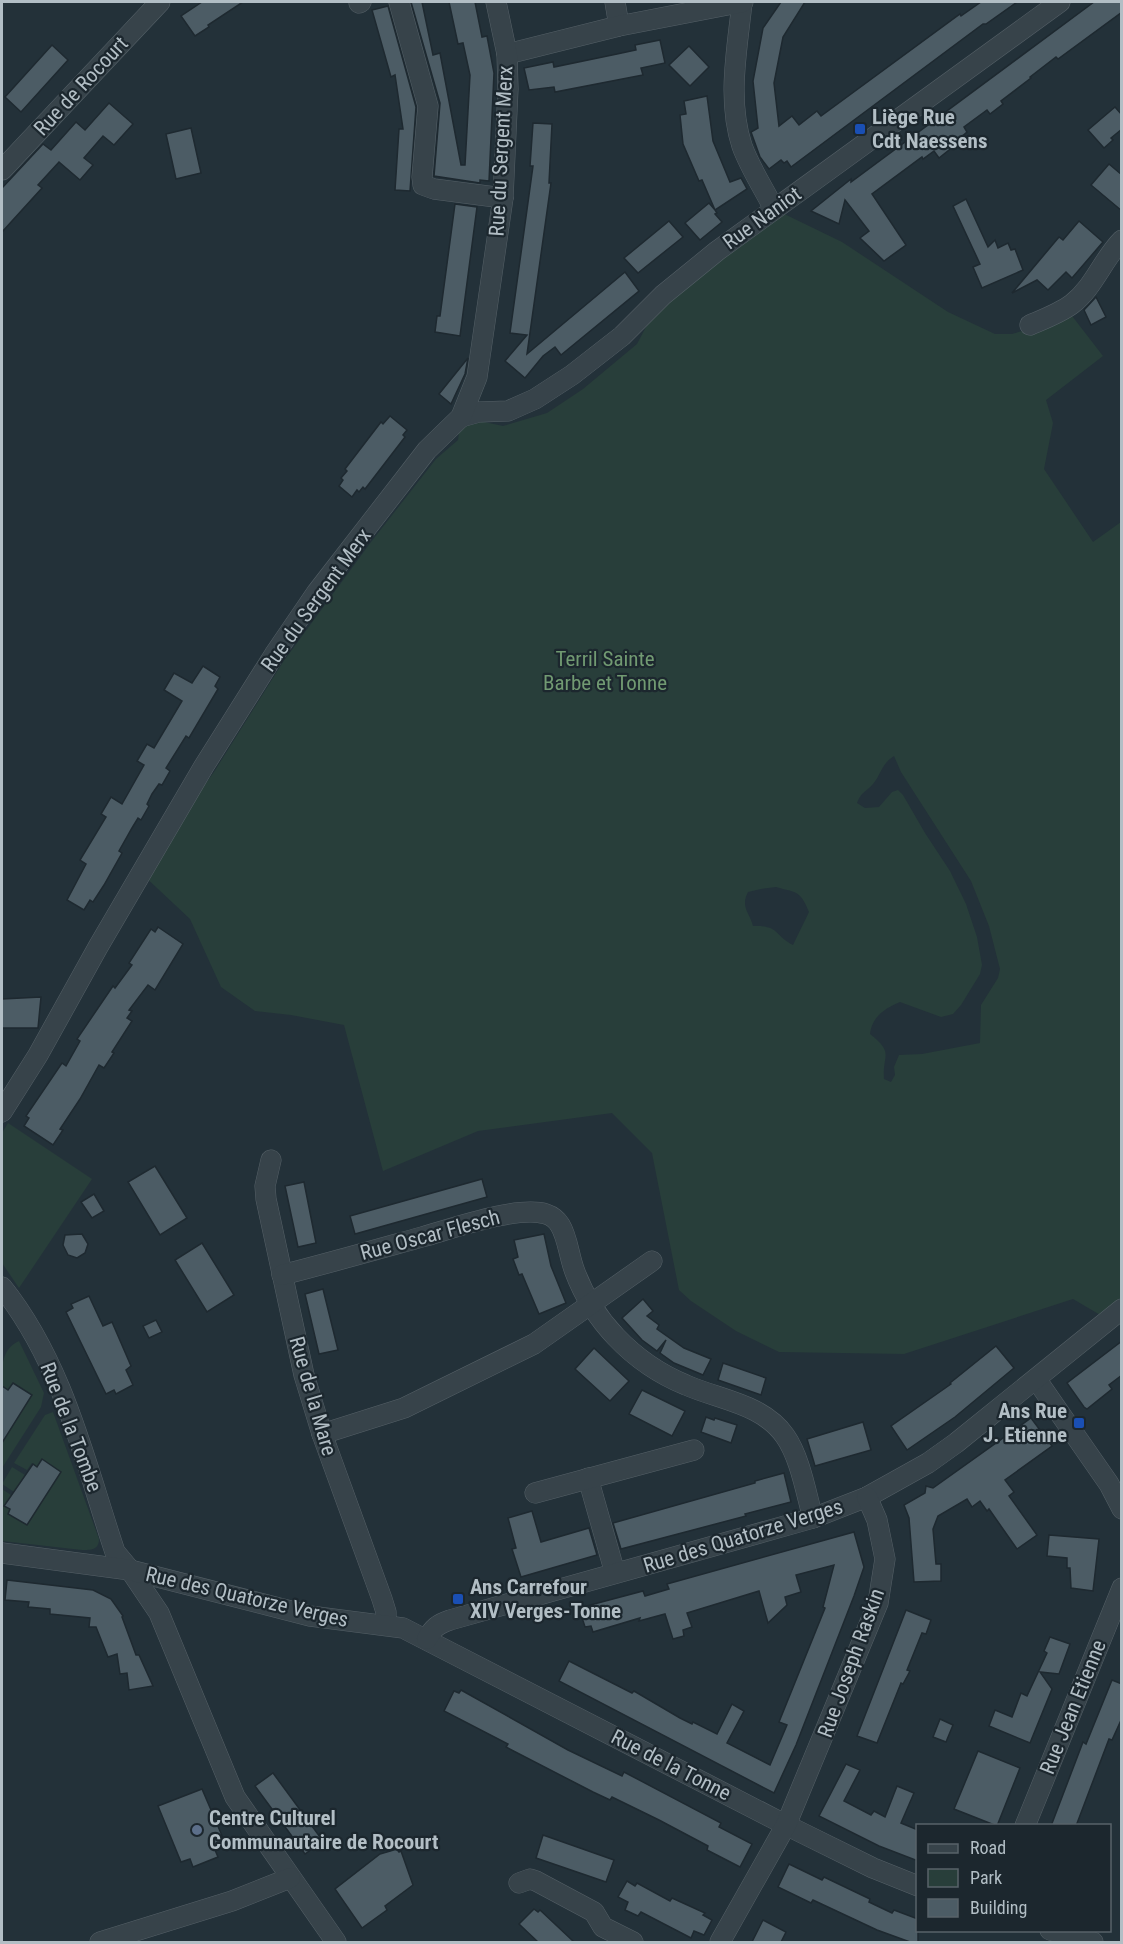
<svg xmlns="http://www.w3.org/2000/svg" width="1123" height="1944" font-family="'Roboto Condensed',sans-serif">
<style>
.green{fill:#283e3a;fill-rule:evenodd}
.building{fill:#4c5c65;stroke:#1e2930;stroke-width:1.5}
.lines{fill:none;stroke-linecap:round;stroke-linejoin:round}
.minor-casing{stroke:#556067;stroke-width:21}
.minor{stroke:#37434a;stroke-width:20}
.transit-dot{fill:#1a4fb4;stroke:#1c272e;stroke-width:2}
.service-dot{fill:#5c6f8a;stroke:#1c272e;stroke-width:2}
.labels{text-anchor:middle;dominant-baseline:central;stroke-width:4.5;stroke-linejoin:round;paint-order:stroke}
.street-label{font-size:21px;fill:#b2bec5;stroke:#1c272e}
.poi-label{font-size:21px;font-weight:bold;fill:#b2bec5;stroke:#1c272e;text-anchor:start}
.park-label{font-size:21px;fill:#719a72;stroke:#1c272e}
</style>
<rect width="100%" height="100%" fill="#233139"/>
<g class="green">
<path d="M774 209 842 242 948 312 995 334H1012L1029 329 1069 312 1103 356 1046 400 1053 423 1044 469 1093 542 1121 522 1122 1305 1102 1316 1073 1299 904 1354 779 1352 736 1331 691 1301 679 1290 652 1153 612 1113 478 1131 383 1171 344 1025 291 1015 255 1011 221 987 190 919 141 873 214 772 283 662 371 542 436 459 458 440 461 417 503 426 547 413 583 389 637 344 663 295ZM894 756 901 772 971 881 989 926 1000 969 998 978 981 1005 980 1043 922 1054 899 1055 894 1067 895 1075 891 1082 884 1079C882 1054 895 1054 870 1034 872 1016 886 1008 900 1002L941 1017 953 1014 961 1005 980 974 982 965 977 937 966 904 950 871 925 833 903 795 898 790 892 792 879 807 865 808 857 803C862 791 865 793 873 784 881 775 881 764 894 756ZM776 887C797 893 800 890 809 912L793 945C774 935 779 925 753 926 750 913 740 907 748 892L761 889Z"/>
<path d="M8 1123 92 1179 19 1288 2 1263V1133Z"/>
<path d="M19 1341 44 1393 41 1407 2 1468V1442L32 1395 13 1383 8 1390 2 1387C2 1369 0 1350 19 1341Z"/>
<path d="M53 1412 99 1539C99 1550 91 1550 82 1550L2 1541V1489L17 1499 5 1506 10 1509 8 1514 27 1525 61 1472 42 1460 37 1467 32 1463 27 1470 14 1463 45 1415Z"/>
<path d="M12 1467 30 1478 14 1492 2 1484Z"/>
</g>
<g class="building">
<path d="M202 2H243L208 25 209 27 195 36 181 16Z"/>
<path d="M411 2H422L433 55 440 53 461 165H465L470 75 463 43 458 44 449 2H475L482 37 487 36 494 73 489 181 480 180V183L434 176 440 103Z"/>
<path d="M781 2H805L783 37 774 83 779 126 792 116 799 125 817 111 821 116 960 14 961 16 981 2H1017L986 24H983L791 167 787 161 784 163 781 160 769 169 760 157 751 132 758 128 753 81 763 28Z"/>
<path d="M1094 2H1122V12L1058 59 1056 57 1030 77 1031 78 1001 101 1003 104 990 114 987 110 964 127 967 132 958 140 959 142 939 158 934 151 923 159 922 157 872 194 906 245 884 261 860 238 869 231 845 200 839 224 811 211 851 179V182Z"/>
<path d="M388 6 416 107 410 191 395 190 399 129H403L395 75 391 77 372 10Z"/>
<path d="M660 40 665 63 641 68 643 75 555 92 554 87 529 90 524 68 553 62 554 67 617 54 636 50 635 45Z"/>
<path d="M52 45 68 60 21 112 5 97Z"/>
<path d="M689 46 709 67 690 86 669 65Z"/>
<path d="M707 96 713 141 730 182 741 178 747 189 715 210 717 213 715 214 722 222 700 240 685 223 709 203 715 210 702 180 699 181 683 144 680 115 686 114 684 101Z"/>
<path d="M109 103 133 124 114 145 103 136 84 158 93 165 80 180 59 162 38 185 42 188 2 232V188L43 144 51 150 76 122 85 130Z"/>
<path d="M1115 107 1122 115V129L1111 138 1113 140 1104 148 1088 130Z"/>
<path d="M533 123 552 124 549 183H551L527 354 625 272 639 291 561 355 555 347 543 356 525 378 505 361 527 335 510 333 533 166H530Z"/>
<path d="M191 128 201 173 176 179 166 134Z"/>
<path d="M1109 164 1122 175V211L1091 185Z"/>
<path d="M966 199 988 247 995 240 998 248 1008 243 1011 250 1015 249 1023 270 982 288 973 267 980 264 953 206Z"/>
<path d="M455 204 477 207 460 336 435 332 437 316H440Z"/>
<path d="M669 221 683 237 638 273 624 258Z"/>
<path d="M1079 221 1103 242 1072 278 1066 272 1048 290 1037 280 1012 293 1059 237 1063 240Z"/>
<path d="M1096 297 1106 317 1091 325 1084 310Z"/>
<path d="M468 358 465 374 451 404 439 394Z"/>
<path d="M390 416 407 430 403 435 405 437 365 489 363 487 359 492 357 490 352 497 339 486 343 480 341 478 347 471 345 469 381 422 383 424Z"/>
<path d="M203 666 220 677 215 686 218 689 189 738 186 736 166 768 170 771 162 785 159 784 152 794 147 804 149 806 141 820 138 818 132 828 119 851 122 853 104 885 93 902 90 900 84 910 67 900 86 864 80 860 106 817 101 814 111 797 122 804 144 765 137 761 147 744 154 748 182 701 164 690 174 673 192 683Z"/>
<path d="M158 927 183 944 155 990 148 985 129 1010 132 1011 127 1018 132 1021 112 1052 114 1053 104 1068 99 1065 80 1099 60 1129 63 1130 53 1145 24 1126 29 1118 26 1116 62 1063 66 1066 80 1041 77 1039 113 986 115 988 132 965 129 963 151 929 155 932Z"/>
<path d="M41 997 38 1028H2V999Z"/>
<path d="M155 1166 187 1218 160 1235 128 1182Z"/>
<path d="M482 1179 487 1197 355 1234 350 1216Z"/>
<path d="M304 1182 316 1243 298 1247 285 1186Z"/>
<path d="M94 1194 104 1211 92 1218 81 1202Z"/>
<path d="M82 1234 88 1244 85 1253 77 1258 68 1255 63 1245 65 1235Z"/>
<path d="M544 1234 551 1266 566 1303 539 1314 522 1274 519 1275 513 1259 518 1257 514 1240Z"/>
<path d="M202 1243 234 1295 207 1312 175 1260Z"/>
<path d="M323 1289 338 1350 319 1354 305 1294Z"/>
<path d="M89 1296 103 1326 112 1322 131 1366 126 1370 133 1385 116 1394 114 1390 106 1394 66 1312 73 1308 71 1304Z"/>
<path d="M643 1299 653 1311 647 1316 659 1325 657 1329 684 1348 711 1359 703 1375 674 1363 660 1353 666 1340 657 1351 642 1340 622 1318Z"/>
<path d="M156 1320 162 1332 149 1338 143 1326Z"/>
<path d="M1122 1341V1375L1109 1385 1112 1389 1087 1409 1084 1407 1067 1383Z"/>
<path d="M996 1346 1014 1368 955 1417 907 1450 891 1426 951 1384 950 1383Z"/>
<path d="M594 1348 629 1381 610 1401 575 1369Z"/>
<path d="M723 1363 766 1378 761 1395 718 1380Z"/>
<path d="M13 1383 32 1395 2 1443V1386L8 1390Z"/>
<path d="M642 1390 685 1411 672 1436 629 1414Z"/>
<path d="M706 1417 714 1420 715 1418 737 1425 731 1443 701 1432Z"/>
<path d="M1031 1418 1052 1446 1005 1480 1014 1492 1009 1496 1037 1535 1017 1549 989 1509 987 1511 980 1501 972 1507 967 1499 938 1516 933 1529 936 1564H941V1581L914 1582 909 1518 904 1505 925 1493 926 1486 933 1488Z"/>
<path d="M863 1422 871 1450 815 1466 807 1439Z"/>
<path d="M42 1459 61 1472 27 1525 8 1514 10 1509 4 1506 33 1464 37 1467Z"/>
<path d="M784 1473 791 1502 745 1514 746 1516 621 1549 613 1523 755 1483V1481Z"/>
<path d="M532 1511 541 1542 589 1528 597 1555 521 1577 512 1549 516 1548 508 1518Z"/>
<path d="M854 1532 864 1567 854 1596 796 1745 774 1793 559 1681 569 1661 632 1693 634 1691 680 1718 692 1724 693 1722 717 1734 732 1704 744 1711 727 1743 770 1765 787 1725 779 1722 825 1608 823 1607 834 1565 796 1575 801 1592 785 1597 787 1605 768 1623 759 1591 687 1613 692 1627 683 1630 684 1636 673 1639 665 1614 639 1621 640 1618 593 1632 591 1626 585 1627 579 1608 643 1591 645 1596 669 1589 667 1584Z"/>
<path d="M1049 1535 1099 1539 1093 1591 1071 1588 1070 1568H1067V1558L1047 1556Z"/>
<path d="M7 1580 93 1590 111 1599 123 1616 122 1617 136 1655H139L153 1686 129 1690 127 1673 120 1674 117 1654 108 1657 96 1627H89L90 1618 50 1614V1609L28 1607 29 1602 5 1600Z"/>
<path d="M906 1610 931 1620 926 1634 922 1633 907 1670 910 1671 903 1684 901 1683 877 1743 857 1736Z"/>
<path d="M1050 1637 1070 1644 1059 1674 1040 1672 1052 1689 1030 1743 989 1726 995 1710 1012 1717 1021 1693 1027 1696 1047 1653 1044 1651Z"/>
<path d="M1112 1680 1122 1684V1718L1112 1740 1109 1739 1076 1826H1051L1083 1742 1086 1744Z"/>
<path d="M461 1690 568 1750 622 1776 624 1772 721 1823 719 1827 752 1844 740 1867 707 1850 708 1846 659 1820 612 1797 610 1800 593 1792 506 1747 508 1744 444 1711 454 1691 459 1693Z"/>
<path d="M940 1719 953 1725 946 1742 933 1737Z"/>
<path d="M978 1751 1020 1768 997 1826 954 1809Z"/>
<path d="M846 1764 860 1770 844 1801 871 1815 874 1811 885 1817 897 1786 914 1793 901 1823 918 1830V1861L879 1846 819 1816Z"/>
<path d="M273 1773 323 1841 305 1854 255 1786Z"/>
<path d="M202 1789 226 1845 215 1850 218 1857 193 1867 190 1859 181 1862 158 1806Z"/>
<path d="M543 1835 614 1860 606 1882 536 1858Z"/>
<path d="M397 1849 399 1852 401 1851 413 1885 385 1906 387 1910 362 1928 335 1889 380 1854Z"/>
<path d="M789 1864 822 1880 824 1877 870 1899 869 1902 892 1913 894 1910 918 1919V1942H910L877 1930 813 1900 811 1903 778 1887Z"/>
<path d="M627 1881 635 1886 637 1883 670 1901 672 1898 705 1913 703 1915 712 1920 704 1935 694 1931 691 1938 641 1912 638 1916 625 1910 628 1902 618 1897Z"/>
<path d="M534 1909 538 1912 540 1910 574 1942H538L519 1924Z"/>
<path d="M763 1920 786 1932 781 1942H752Z"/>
</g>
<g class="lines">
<g class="minor-casing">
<g id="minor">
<path d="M399 2 428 106 422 177 423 185 434 189 503 198"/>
<path d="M615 2 619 26"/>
<path d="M359 3 361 2"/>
<path d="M742 3C737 50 727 100 742 146 750 168 764 189 774 209"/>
<path d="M507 54 619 26 743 2"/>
<path d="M2 170 160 2"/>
<path d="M1030 325C1044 319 1060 313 1072 304 1094 287 1103 259 1122 240"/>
<path d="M461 417 479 412 508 411 535 399 572 375 622 336 663 295 717 251 1060 2"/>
<path d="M2 1112 38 1055 98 947 204 766 274 655 317 592 427 450 461 417 477 377 503 198 508 89 507 54 496 2"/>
<path d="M271 1160 265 1186 266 1199 304 1375 322 1434 382 1599 386 1612V1625"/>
<path d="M282 1275C329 1263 375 1250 422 1237 451 1229 518 1205 546 1214 552 1216 557 1220 560 1225 568 1238 569 1257 575 1272 584 1296 598 1318 616 1337 636 1358 659 1374 686 1385 720 1400 763 1404 785 1436 800 1457 806 1493 813 1518"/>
<path d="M2 1287C63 1363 85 1462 115 1552L130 1570 159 1613 235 1797 336 1942"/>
<path d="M1036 1379 1109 1484 1122 1509"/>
<path d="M322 1434 404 1408 534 1344 652 1261"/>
<path d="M588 1478 615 1573"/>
<path d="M535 1493 694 1450"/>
<path d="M2 1553 130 1570 310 1616 403 1628 786 1825 873 1868 918 1886"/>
<path d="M427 1639C433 1628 438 1624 450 1620L813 1518 867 1497 928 1463 956 1443 1122 1309"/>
<path d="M1025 1826 1122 1588"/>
<path d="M519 1883 530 1879 536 1881 594 1912 603 1927 633 1942"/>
<path d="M1050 1930 1093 1942"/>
<path d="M100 1942 232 1901 290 1878"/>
<path d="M720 1942 786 1825 878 1603 885 1559 877 1520 867 1497"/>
</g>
</g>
<use href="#minor" class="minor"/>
</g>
<g class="transit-dot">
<rect x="854" y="123" width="12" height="12" rx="3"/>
<rect x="1073" y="1417" width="12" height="12" rx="3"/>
<rect x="452" y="1593" width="12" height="12" rx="3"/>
</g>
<circle class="service-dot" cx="197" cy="1830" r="6"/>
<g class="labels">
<g class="street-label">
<text transform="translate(81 86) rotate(-47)">Rue de Rocourt</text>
<text transform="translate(501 151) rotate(-87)">Rue du Sergent Merx</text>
<text transform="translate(762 218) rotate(-36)">Rue Naniot</text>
<text transform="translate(316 600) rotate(-54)">Rue du Sergent Merx</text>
<text transform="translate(430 1235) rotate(-15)">Rue Oscar Flesch</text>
<text transform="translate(313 1396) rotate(74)">Rue de la Mare</text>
<text transform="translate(71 1427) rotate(69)">Rue de la Tombe</text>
<text transform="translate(743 1536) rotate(-17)">Rue des Quatorze Verges</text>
<text transform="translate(247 1597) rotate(13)">Rue des Quatorze Verges</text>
<text transform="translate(851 1663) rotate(-70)">Rue Joseph Raskin</text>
<text transform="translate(1073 1707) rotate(-68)">Rue Jean Etienne</text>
<text transform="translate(671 1765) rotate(27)">Rue de la Tonne</text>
</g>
<g class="poi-label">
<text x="872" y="117">Liège Rue<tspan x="872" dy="24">Cdt Naessens</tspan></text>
<text x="1067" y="1411" text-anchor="end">Ans Rue<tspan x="1067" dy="24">J. Etienne</tspan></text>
<text x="470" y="1587">Ans Carrefour<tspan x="470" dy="24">XIV Verges-Tonne</tspan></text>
<text x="209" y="1818">Centre Culturel<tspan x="209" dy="24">Communautaire de Rocourt</tspan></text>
</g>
<g class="park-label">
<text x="605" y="659">Terril Sainte<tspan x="605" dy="24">Barbe et Tonne</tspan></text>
</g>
</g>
<rect width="1123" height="1944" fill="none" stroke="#b2bec5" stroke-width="6"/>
<rect x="916" y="1824" width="195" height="108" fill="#1c272e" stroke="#58636a" stroke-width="1.5"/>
<rect x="928" y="1844" width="30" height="9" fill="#37434a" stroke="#58636a" stroke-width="1.5"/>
<text x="970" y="1854" font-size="18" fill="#b2bec5">Road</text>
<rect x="928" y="1869" width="30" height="18" fill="#283e3a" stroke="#58636a" stroke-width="1.5"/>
<text x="970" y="1884" font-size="18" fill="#b2bec5">Park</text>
<rect x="928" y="1899" width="30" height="18" fill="#4c5c65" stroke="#58636a" stroke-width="1.5"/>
<text x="970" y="1914" font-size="18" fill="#b2bec5">Building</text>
</svg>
